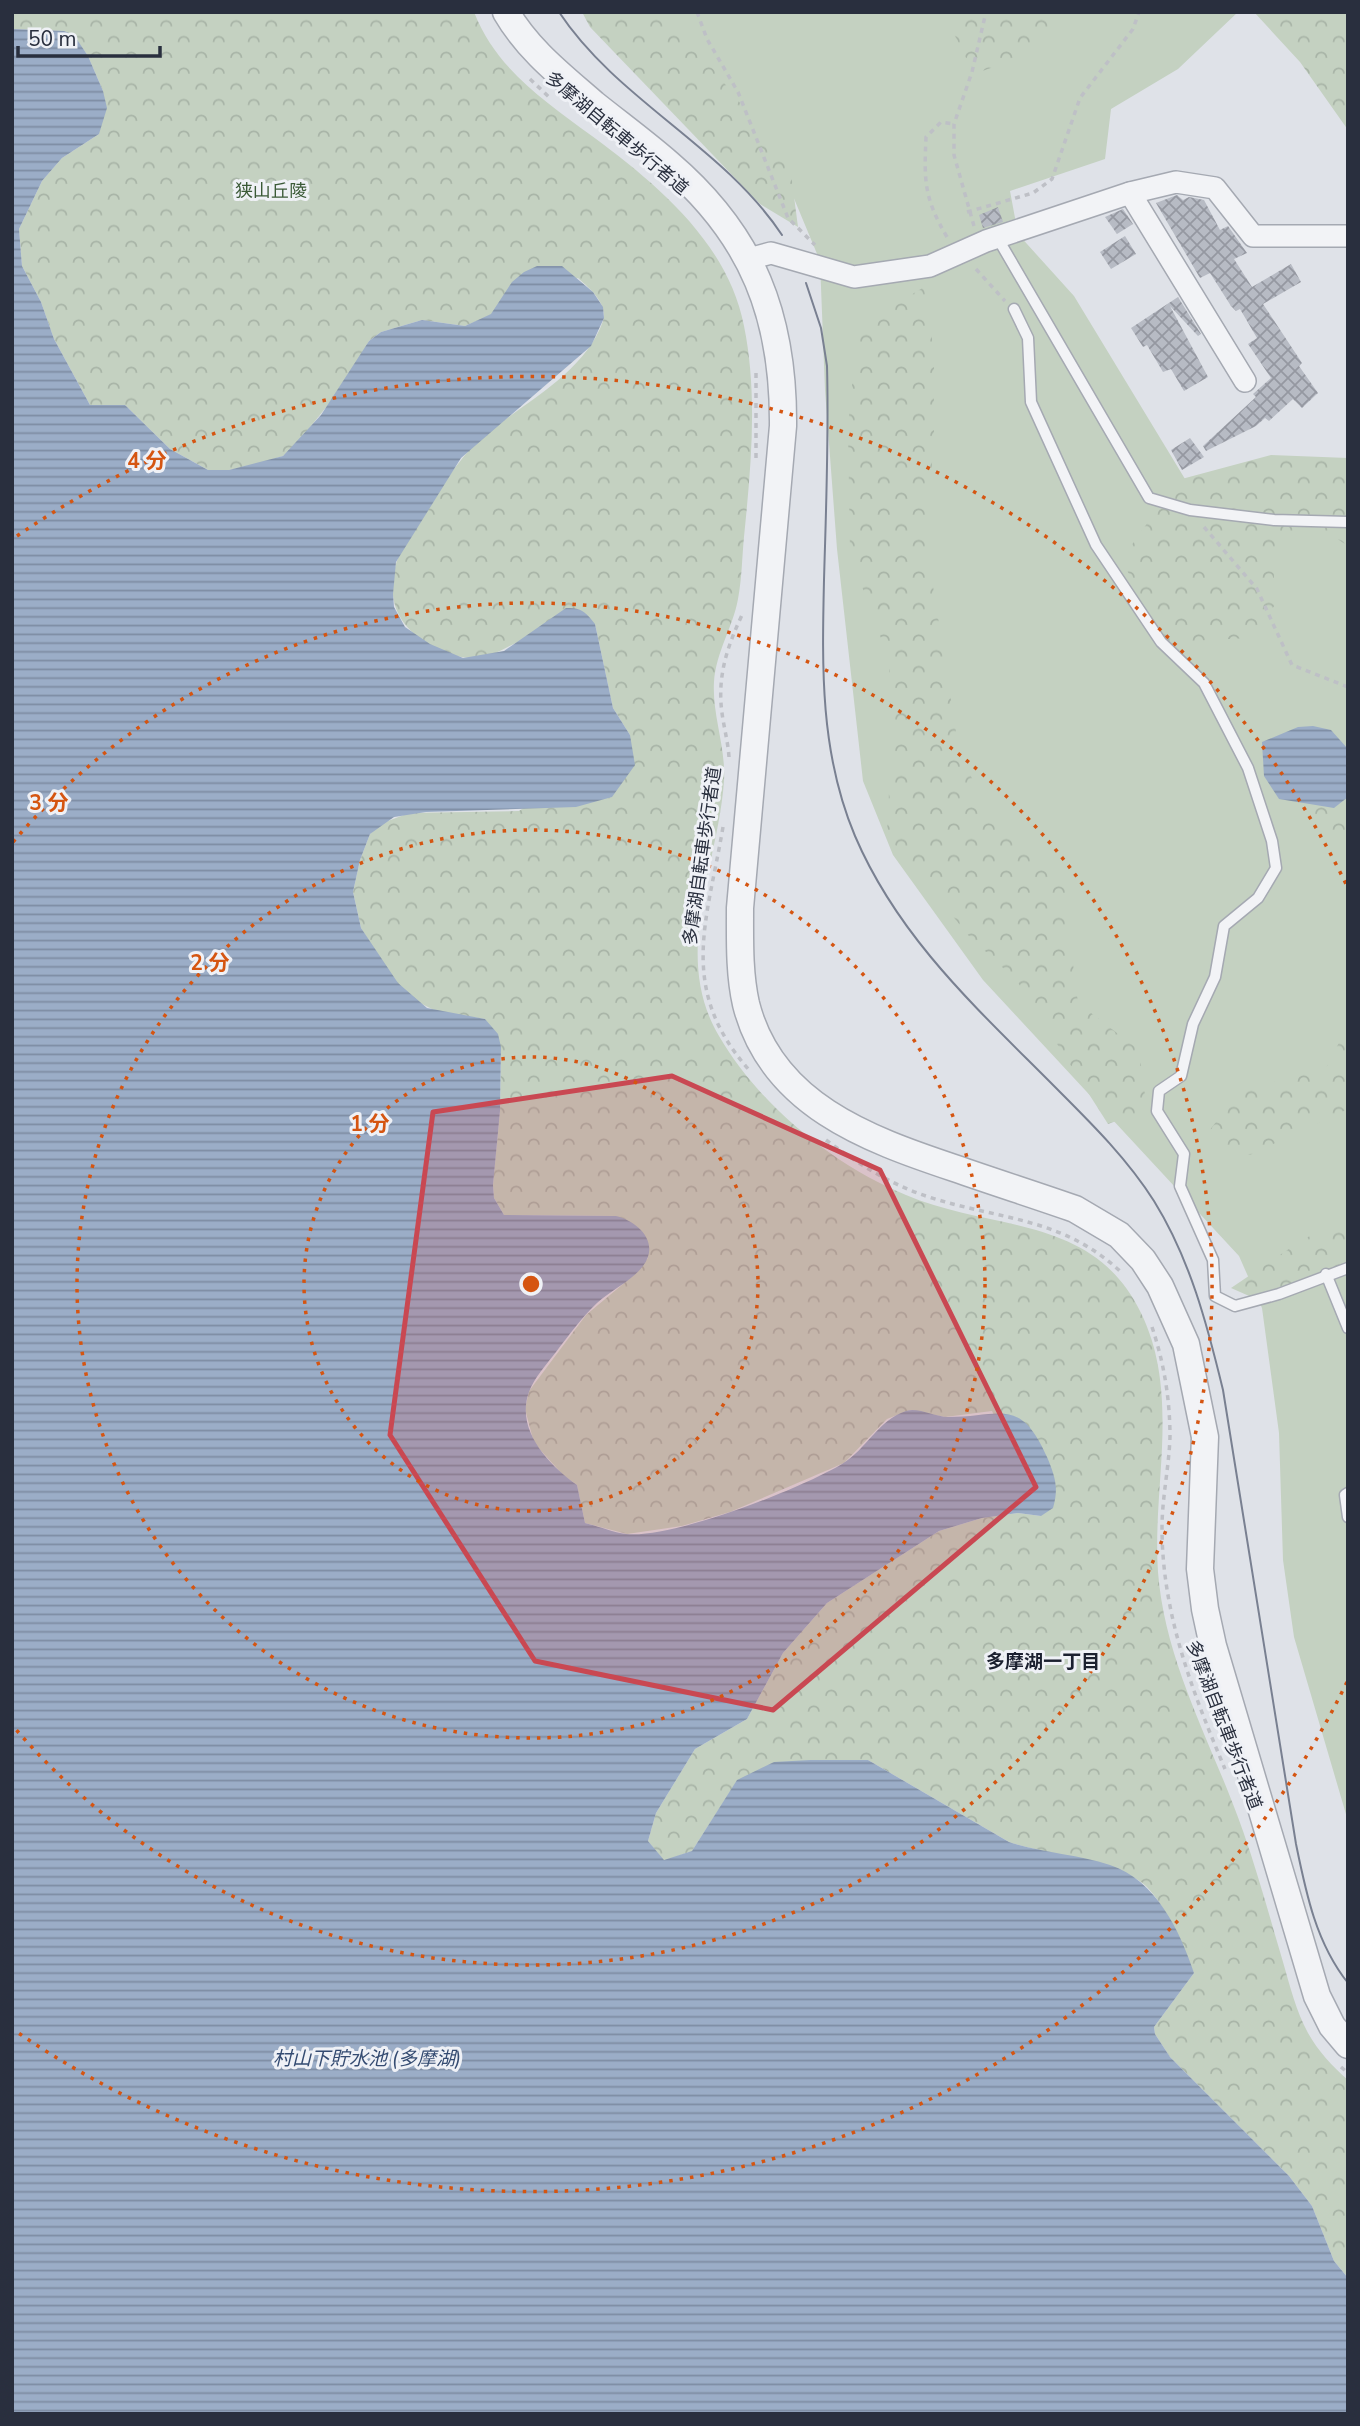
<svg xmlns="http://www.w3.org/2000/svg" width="1360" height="2426" font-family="'Nunito Sans','Noto Sans JP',sans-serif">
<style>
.grass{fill:#c4d1c1}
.forest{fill:url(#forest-crowns)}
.water{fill:url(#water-rules)}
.building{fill:url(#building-cross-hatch)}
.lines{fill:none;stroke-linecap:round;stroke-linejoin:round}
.service-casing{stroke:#a5a9b2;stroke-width:13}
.minor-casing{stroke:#a5a9b2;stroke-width:24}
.tertiary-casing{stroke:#a5a9b2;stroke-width:29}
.path{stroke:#bec0c6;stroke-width:3.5;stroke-dasharray:5 5;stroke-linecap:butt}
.service{stroke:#f2f3f6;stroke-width:10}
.minor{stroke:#f2f3f6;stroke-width:21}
.tertiary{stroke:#f2f3f6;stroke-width:26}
.tram{stroke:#798091;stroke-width:2}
.marked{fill:#c94852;fill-opacity:0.2;stroke:#c94852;stroke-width:5;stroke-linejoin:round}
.ring{fill:none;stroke:#d55511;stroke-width:3.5;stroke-dasharray:3.5 7}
.labels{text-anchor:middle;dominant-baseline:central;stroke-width:6;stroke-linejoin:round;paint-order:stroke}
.street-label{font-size:18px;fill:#292f3e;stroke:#eff1f6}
.park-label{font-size:18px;fill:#3b5a37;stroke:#eff1f6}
.neighbourhood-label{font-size:19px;font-weight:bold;fill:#1b202f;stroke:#eff1f6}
.water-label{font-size:19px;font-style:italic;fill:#344b71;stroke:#eff1f6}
.centre{fill:#d55511;stroke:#eff1f6;stroke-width:3.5}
.ring-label{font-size:21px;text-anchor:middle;font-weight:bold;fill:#d55511;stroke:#eff1f6;stroke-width:6;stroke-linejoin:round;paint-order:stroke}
</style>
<defs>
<pattern id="forest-crowns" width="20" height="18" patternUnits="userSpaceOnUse" patternTransform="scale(1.75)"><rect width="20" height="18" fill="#c4d1c1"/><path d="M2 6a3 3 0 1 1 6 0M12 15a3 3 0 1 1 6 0" fill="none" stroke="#a8b4a7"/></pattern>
<pattern id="water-rules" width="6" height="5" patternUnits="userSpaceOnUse" patternTransform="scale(1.75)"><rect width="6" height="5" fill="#9badc7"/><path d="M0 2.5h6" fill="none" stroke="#7e8da3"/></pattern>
<pattern id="building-cross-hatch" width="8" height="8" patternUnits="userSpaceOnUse" patternTransform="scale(1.75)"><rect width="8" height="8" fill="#b7bbc4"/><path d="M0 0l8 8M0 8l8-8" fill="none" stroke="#9598a1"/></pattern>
</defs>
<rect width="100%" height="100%" fill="#dfe2e8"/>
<path class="grass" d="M621 12H1238L1178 69 1111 109 1105 159 1010 191 1018 234 1074 296 1185 479 1348 503V1821L1294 1637 1283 1560 1279 1433 1262 1308 1239 1256 983 980 893 855 863 781 837 549 825 390 820 261 788 184Z"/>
<g class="forest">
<path d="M12 12H474C496 69 545 101 592 136 657 184 728 243 744 326 758 394 751 467 744 537 742 557 742 578 738 599 733 627 716 652 714 682 712 715 726 747 724 781 718 866 671 955 719 1036 759 1105 833 1165 906 1195 993 1232 1093 1214 1141 1313 1181 1395 1152 1486 1158 1572 1165 1664 1213 1745 1243 1831 1258 1874 1270 1918 1283 1962 1290 1986 1296 2011 1308 2033 1318 2051 1332 2066 1348 2080V2278L1334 2261 1312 2206 1289 2176 1170 2057 1155 2034 1154 2027 1194 1973C1180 1945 1169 1910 1147 1887 1123 1862 1044 1854 1009 1842L868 1760 737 1781 692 1851 664 1861 648 1841 656 1813 695 1749 747 1719 783 1653 827 1603 939 1531 982 1518 1018 1513 1041 1516 992 1411 945 1417 910 1410 887 1419 844 1463 730 1512 682 1526 627 1534 585 1523 577 1485 563 1475 534 1443 525 1409 529 1391 586 1315 635 1274 648 1258 616 1216 504 1215 494 1198 493 1185 500 1111 501 1047 485 1019 438 1012 416 1001 397 983 372 946 361 928 353 892 360 860 370 834 380 824 409 813 519 811 630 735 613 708 595 624C571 629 546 633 523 640 509 645 499 653 484 657 454 663 413 642 399 615 391 600 391 580 396 564 405 535 459 457 482 437 522 404 585 373 603 321 608 303 589 288 578 278L465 326 422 320 381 332 369 341 343 386 299 441 283 456 260 463 229 470H208L170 449 125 405H90L54 339 41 302 22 266 19 229 42 181 62 158 99 134 103 91 88 56 74 36 64 31 12 29Z"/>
<path d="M582 12H668L790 166 798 227 760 204 590 27Z"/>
<path d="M943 12H1067L1035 52 974 74Z"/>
<path d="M1254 12H1348V130L1300 62Z"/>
<path d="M924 287 934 352V443L925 535 959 751 997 831 1067 870 1070 940 1078 1003 1139 1050 1147 1110 1108 1124 1017 981 968 935 887 835 891 750 889 660 850 554 848 426 858 327Z"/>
<path d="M1271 455 1348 458V546L1315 524 1273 552 1275 605 1250 638 1168 642 1121 560 1178 480Z"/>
<path d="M1348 799V855L1331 831 1294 802Z"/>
<path d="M1348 1025V1109L1250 1155 1203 1139 1238 1093 1327 1066Z"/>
<path d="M1348 1217V1267L1256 1299 1231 1288 1302 1240Z"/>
</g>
<g class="water">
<path d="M12 29 64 31 74 35 88 56 103 91 107 108 99 134 62 158 42 181 19 229 22 266 41 302 54 339 90 405H125L170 449 208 470H229L283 456 321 415 369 341 381 332 422 320 465 326 491 314 512 282 524 272 537 266H562L593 292 603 307 604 318 591 346 461 458 396 562 393 594 394 607 405 627 430 644 463 658 504 651 566 608C581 607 586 612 595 624L613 708 630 735 635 765 612 797 576 807 426 812 394 817 370 834 360 860 353 892 361 928 398 983 427 1008 485 1019 498 1034 501 1047 500 1111 493 1185 494 1198 504 1215 616 1216C637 1221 661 1242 643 1266 632 1281 611 1290 597 1303 582 1317 569 1335 556 1352 547 1364 534 1378 529 1392 515 1430 549 1465 577 1485L585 1523C598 1526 612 1532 626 1534 673 1539 800 1489 842 1464 867 1449 878 1420 906 1411 918 1407 935 1417 948 1417 1001 1417 1020 1396 1047 1457 1055 1476 1059 1488 1053 1508L1041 1516 1018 1513 982 1518 939 1531 827 1603 783 1653 747 1719 695 1749 656 1813 648 1841 664 1860 692 1851 737 1780 774 1762 810 1760H868L1009 1842C1042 1853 1077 1854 1110 1865 1156 1880 1180 1931 1194 1973L1154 2027 1155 2034 1170 2057 1289 2176 1312 2206 1334 2261 1348 2278V2414H12Z"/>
<path d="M1313 726 1331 730 1348 749V797L1334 808 1279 799 1264 776 1262 742 1298 727Z"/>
</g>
<g class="building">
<path d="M1177 195 1183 200 1189 197 1204 200 1220 230 1228 226 1247 253 1234 259 1252 287 1291 264 1301 282 1263 304 1302 363 1299 366 1318 393 1302 408 1293 399 1269 421 1265 418 1256 426 1206 451 1203 446 1256 397 1253 394 1271 378 1248 344 1257 338 1240 309 1236 311 1231 306 1210 273 1200 278 1156 203Z"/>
<path d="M998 207 1003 222 983 228 979 215Z"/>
<path d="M1123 209 1133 224 1117 234 1105 217Z"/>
<path d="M1125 236 1136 254 1111 269 1100 252Z"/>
<path d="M1178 297 1201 334 1198 336 1170 306 1208 377 1184 391 1171 369 1163 372 1147 345 1143 347 1131 328Z"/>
<path d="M1190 438 1204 457 1182 470 1171 450Z"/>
</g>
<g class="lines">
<g class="service-casing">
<g id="service">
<path d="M997 237 1149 498 1190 510 1274 520 1348 522"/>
<path d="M1014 309 1028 338 1031 402 1096 545 1161 642 1204 683 1248 768 1272 841 1276 868 1258 898 1224 926 1215 977 1193 1024 1181 1076 1159 1091 1157 1111 1184 1154 1180 1186 1213 1260 1215 1296 1235 1306 1279 1294 1348 1268"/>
<path d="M1326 1274 1348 1328"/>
<path d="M1348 1493 1345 1495 1348 1517"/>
</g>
</g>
<g class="minor-casing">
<g id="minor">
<path d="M1130 193 1245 381"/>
<path d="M749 259 771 253 854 277 930 266 986 241 1130 193 1176 182 1215 188 1253 236H1348"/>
</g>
</g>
<g class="tertiary-casing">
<path id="tertiary" d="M506 12C528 50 562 76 594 104 619 124 645 143 669 164 753 236 784 317 783 426L740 908C740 940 739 973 746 1004 771 1104 867 1139 954 1168 994 1182 1035 1195 1075 1209L1119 1235 1143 1260 1160 1286 1186 1344 1205 1437 1200 1569 1205 1609 1213 1646 1317 1996 1332 2026 1348 2045"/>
</g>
<g class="path">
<path d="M697 12 707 39 738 92 788 218 815 245"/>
<path d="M530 79 550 98"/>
<path d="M967 212 1033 193 1052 179 1080 98 1133 29 1139 12"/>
<path d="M974 226 954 155V124L972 72 986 12"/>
<path d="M947 237C924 198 924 181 926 137L941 122 954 124"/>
<path d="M976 269 1005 301"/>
<path d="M756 458V371"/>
<path d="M1204 527 1257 589 1292 665 1348 687"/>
<path d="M729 757C728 742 724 728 722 713 717 677 727 647 742 615"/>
<path d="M723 827C707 922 677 989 750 1071"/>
<path d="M826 1140C857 1163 891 1185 929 1197 1000 1220 1062 1217 1121 1272"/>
<path d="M1152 1327C1164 1363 1170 1399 1170 1437 1169 1467 1162 1498 1162 1528 1162 1613 1192 1691 1225 1769"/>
<path d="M1341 2067 1348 2073"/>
</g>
<use href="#service" class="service"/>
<use href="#minor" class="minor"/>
<use href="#tertiary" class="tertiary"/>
<g class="tram">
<path d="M559 12C618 101 723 146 782 235"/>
<path d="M806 283 821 328 827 366C829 437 826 509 824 580 822 668 820 753 855 836 900 941 981 1012 1060 1092 1094 1126 1128 1160 1154 1201 1190 1259 1207 1324 1223 1390L1296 1844C1306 1893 1316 1943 1348 1983"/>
</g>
</g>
<path class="marked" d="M672 1076 880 1170 1036 1487 773 1710 535 1661 390 1435 433 1112Z"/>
<g class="ring">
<circle cx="531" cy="1284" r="227"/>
<circle cx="531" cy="1284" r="454"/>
<path d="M13 842A681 681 0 1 1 13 1726"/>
<path d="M1347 1682A908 908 0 0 1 17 2032M17 536A908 908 0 0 1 1347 886"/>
</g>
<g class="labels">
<g class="street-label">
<text transform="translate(617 133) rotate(40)">多摩湖自転車歩行者道</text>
<text transform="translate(702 856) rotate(-82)">多摩湖自転車歩行者道</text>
<text transform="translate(1224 1725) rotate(69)">多摩湖自転車歩行者道</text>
</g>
<g class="park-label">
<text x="271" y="191">狭山丘陵</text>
</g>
<g class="neighbourhood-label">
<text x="1043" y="1662">多摩湖一丁目</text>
</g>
<g class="water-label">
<text x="367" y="2059">村山下貯水池 (多摩湖)</text>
</g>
</g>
<circle cx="531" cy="1284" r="10" class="centre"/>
<g class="ring-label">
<text x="147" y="468">4 分</text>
<text x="49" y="810">3 分</text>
<text x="210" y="970">2 分</text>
<text x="370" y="1131">1 分</text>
</g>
<rect width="1360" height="2426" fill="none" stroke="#292f3e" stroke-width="28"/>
<path d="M18 46v10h142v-10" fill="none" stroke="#292f3e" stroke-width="3.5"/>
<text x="28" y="46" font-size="21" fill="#292f3e" stroke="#eff1f6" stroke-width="5" paint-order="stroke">50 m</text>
</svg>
